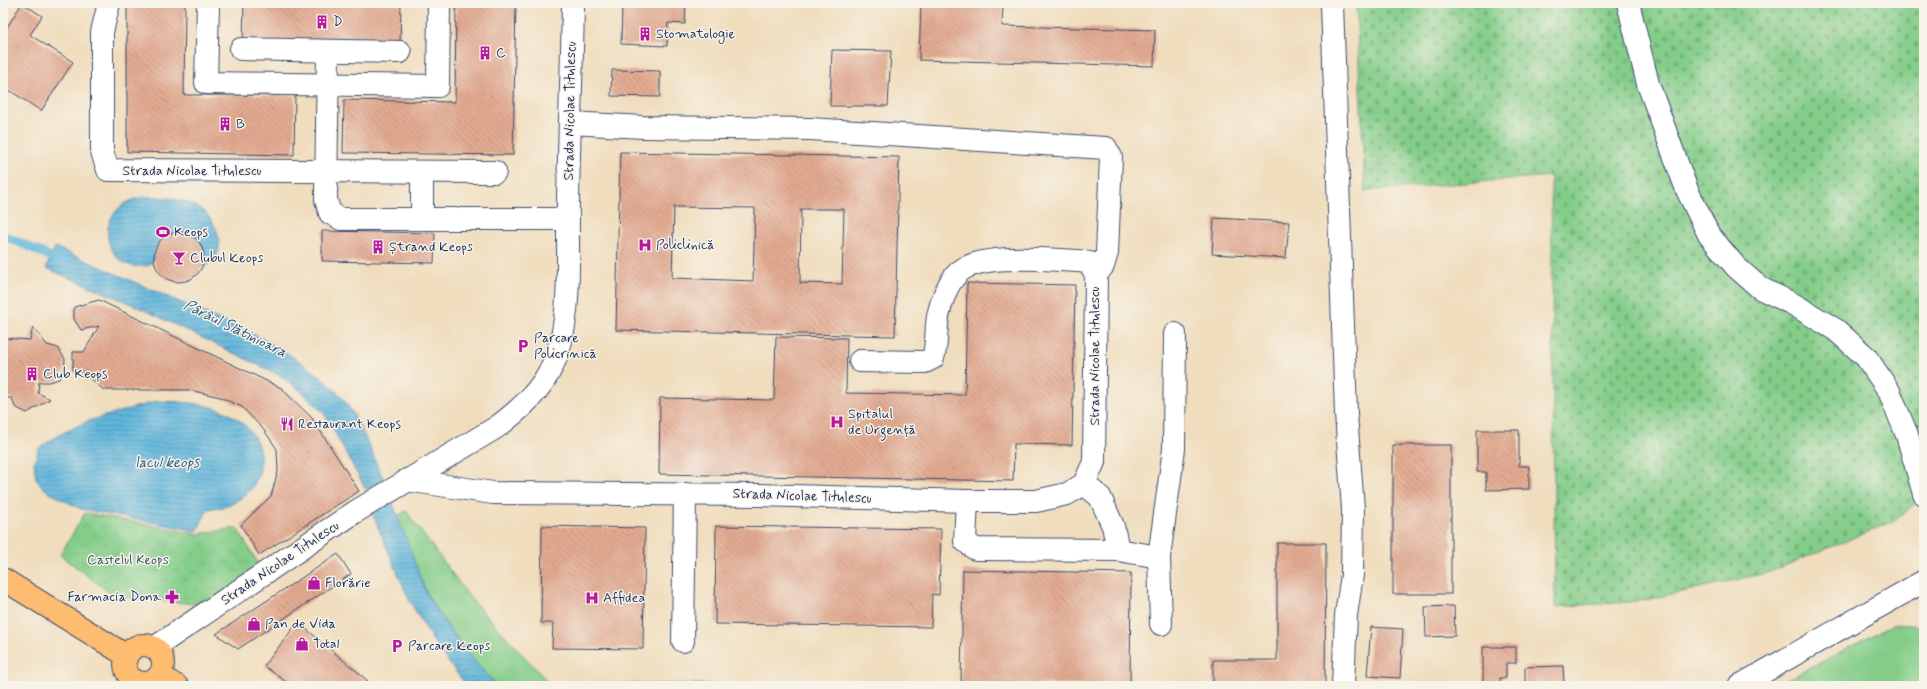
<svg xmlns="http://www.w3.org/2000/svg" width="1927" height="689" font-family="Mynerve,sans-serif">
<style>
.green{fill:#84cd89;stroke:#507e74}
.cemetery{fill:url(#cemetery-stones);stroke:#507e74}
.park{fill:url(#park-crowns);stroke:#507e74}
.water{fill:url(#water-rules);stroke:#3e729d}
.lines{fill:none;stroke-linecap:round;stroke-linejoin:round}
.stream{stroke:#60b6dc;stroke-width:9}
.building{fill:url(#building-back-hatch);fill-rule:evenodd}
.minor-casing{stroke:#3b496c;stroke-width:24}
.major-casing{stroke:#3b496c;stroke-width:24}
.minor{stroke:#fff;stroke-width:22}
.major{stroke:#febc70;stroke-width:22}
.labels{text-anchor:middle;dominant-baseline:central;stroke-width:3;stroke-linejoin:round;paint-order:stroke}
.poi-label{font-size:14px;fill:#1b2f5e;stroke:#f7f3e8;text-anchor:start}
.street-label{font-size:14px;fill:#1b2f5e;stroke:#f7f3e8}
.park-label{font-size:14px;fill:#355669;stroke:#f7f3e8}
.water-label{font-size:15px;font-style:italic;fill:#305884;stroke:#f7f3e8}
</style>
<defs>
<pattern id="cemetery-stones" width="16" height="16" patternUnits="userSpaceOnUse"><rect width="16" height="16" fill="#84cd89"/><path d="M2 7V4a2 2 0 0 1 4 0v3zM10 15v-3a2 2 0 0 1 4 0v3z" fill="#71b079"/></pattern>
<pattern id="park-crowns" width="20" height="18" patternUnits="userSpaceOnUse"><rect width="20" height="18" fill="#84cd89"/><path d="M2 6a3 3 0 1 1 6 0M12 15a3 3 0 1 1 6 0" fill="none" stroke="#71b079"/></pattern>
<pattern id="water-rules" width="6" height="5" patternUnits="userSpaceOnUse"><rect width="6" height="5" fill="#60b6dc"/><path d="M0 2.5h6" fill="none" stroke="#4e94b6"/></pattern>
<pattern id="building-back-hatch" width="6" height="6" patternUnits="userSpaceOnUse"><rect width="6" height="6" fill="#e3aa91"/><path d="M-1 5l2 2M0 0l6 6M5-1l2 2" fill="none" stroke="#b78b7a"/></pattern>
</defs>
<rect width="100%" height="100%" fill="#f7f3e8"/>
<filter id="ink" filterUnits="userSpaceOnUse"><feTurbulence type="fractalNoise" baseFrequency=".025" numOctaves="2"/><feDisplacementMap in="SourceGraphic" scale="8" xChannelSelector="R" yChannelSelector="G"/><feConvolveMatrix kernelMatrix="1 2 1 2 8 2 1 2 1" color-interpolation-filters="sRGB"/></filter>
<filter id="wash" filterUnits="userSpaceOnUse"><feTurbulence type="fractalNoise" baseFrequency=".012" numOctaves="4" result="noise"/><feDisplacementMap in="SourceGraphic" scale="16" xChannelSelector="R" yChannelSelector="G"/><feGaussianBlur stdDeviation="0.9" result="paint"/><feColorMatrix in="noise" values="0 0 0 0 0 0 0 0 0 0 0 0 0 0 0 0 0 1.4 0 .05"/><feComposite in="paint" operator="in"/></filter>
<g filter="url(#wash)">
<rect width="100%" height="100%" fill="#f0ddbd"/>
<g class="green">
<path d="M406 511 471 599 550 684H1033V686H498L468 655 428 596 396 517Z"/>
<path d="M1894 624 1924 626V686H1775Z"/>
</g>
<path class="cemetery" d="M1356 3H1924V495L1895 521 1767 573 1641 601 1555 607 1551 176 1365 191Z"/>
<path class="park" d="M85 513 196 534 237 528 261 568 204 605 114 596 60 555Z"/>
<g class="water">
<path d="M145 197C164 197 183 198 199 208 219 220 231 259 202 267 204 262 205 257 204 251 200 233 177 226 163 238 154 246 158 259 149 265 147 266 144 266 141 266 120 269 105 247 108 228 112 208 127 200 145 197Z"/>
<path d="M55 247 266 340C291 356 319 372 340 395 360 418 371 453 384 480L366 490 324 413 300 390 281 376 136 306 46 268Z"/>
<path d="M157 401C182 402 208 402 231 415 271 437 272 489 226 506 221 508 214 508 208 509L197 531 81 509 48 492 36 480 34 463 39 448 57 436 88 421Z"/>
<path d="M392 501 427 595 457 641 496 686H467L438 649 410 602 372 513Z"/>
</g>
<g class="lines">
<path class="stream" d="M3 235 62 262"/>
</g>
<g id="blocks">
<g class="building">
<path d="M22 3 42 16 30 35 73 62 41 111 3 86V34Z"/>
<path d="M127 3H185L184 95H295L294 155 127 152Z"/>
<path d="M244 3H401L400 44 243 41Z"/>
<path d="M456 3H516L513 155 343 153 344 100 455 102Z"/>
<path d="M607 3H686L685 24 668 23 667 46 621 44 622 7 607 6Z"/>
<path d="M921 3H1003L1002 26 1155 30 1154 66 919 60Z"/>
<path d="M832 50 891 51 888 106H830Z"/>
<path d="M612 70 660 71V97L611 96Z"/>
<path d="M620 152 899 157 895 336 616 330ZM674 207 755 208 753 281 672 278ZM801 209H844L842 284 800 283Z"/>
<path d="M1214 218 1289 222 1286 258 1212 254Z"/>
<path d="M322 231 435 233 434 263 322 261Z"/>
<circle cx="179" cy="257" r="25"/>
<path d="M967 283 1075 285 1072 445 1014 444 1013 481 659 474 660 398 774 400 776 337 847 338 846 393 965 395Z"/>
<path d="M99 300 281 388 312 418 359 491 259 555 241 525 271 496 278 471 277 449 264 430 242 407 220 397 189 390H104L81 371H73V352H84L99 326 81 330 74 319V307Z"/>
<path d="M33 327 47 345 58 348 65 359 64 370 59 379 49 382H39L38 393 50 399 27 413 15 407 12 398H3V338L30 340Z"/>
<path d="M1477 430H1519V466H1529V489L1486 490V472H1477Z"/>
<rect x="1393" y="445" width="58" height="149"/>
<path d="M542 526 645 528 643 649 552 648 553 623H541Z"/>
<path d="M716 526 941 529 939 595 932 594 931 627 715 624Z"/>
<path d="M1277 543H1326L1325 686H1213V660H1277Z"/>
<path d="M338 554 351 574 238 649 216 634Z"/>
<path d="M963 570 1131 573 1130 685 961 683Z"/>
<path d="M1454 606 1455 636 1426 637 1425 607Z"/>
<path d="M298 622 368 681 364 686H292L264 666Z"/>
<path d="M1371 627 1403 629 1400 678 1367 676Z"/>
<path d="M1483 647H1516V663H1506V678H1500L1501 686H1483Z"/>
<path d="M1563 666 1564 686H1525V667Z"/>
</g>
</g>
</g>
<g filter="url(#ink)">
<use href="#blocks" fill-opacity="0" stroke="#3b496c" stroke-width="1"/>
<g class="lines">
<g class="minor-casing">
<g id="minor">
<path d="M109 3 102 32V152L108 170 495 172"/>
<path d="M1332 3 1346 414 1353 509 1352 575 1346 615 1343 686"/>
<path d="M1628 3 1648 84 1687 190 1709 235 1736 267 1760 288 1793 304 1836 330 1866 357 1889 391 1907 435 1924 494"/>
<path d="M208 4 206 83 438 86 439 6"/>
<path d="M241 49 400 52"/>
<path d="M328 51 326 200 330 213 341 219H568"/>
<path d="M570 123 643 127 810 129 1106 148 1111 157 1107 253 1103 266 1096 275"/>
<path d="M422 219V172"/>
<path d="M407 480 493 493 759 495 967 501H1036L1067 494 1084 484 1094 462 1096 275 1090 263 1079 261C1050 260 977 252 957 274 948 283 942 300 939 312 935 327 938 343 933 358L925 362 860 361"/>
<path d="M967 501 965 541 975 549 1118 550 1113 526 1100 497 1084 484"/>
<path d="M1118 550 1159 557 1161 624"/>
<path d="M1159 557 1174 449 1175 334"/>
<path d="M683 641 685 494"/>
<path d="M154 648 355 512 497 427C521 409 542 390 554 362 573 318 567 251 568 203 569 136 572 70 573 3"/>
<path d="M137 686 138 682"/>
<path d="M1739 686 1924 581"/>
</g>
</g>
<g class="major-casing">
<g id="major">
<path d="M3 579 127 656"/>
<circle cx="144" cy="664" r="19"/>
<path d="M160 676 177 686"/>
</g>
</g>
<use href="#minor" class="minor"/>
<use href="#major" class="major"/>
</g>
</g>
<defs>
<g id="building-bare" transform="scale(1.08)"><path d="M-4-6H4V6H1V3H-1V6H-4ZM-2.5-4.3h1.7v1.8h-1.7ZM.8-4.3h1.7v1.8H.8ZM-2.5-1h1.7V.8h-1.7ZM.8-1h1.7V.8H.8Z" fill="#b5179e" stroke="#f7f3e8" stroke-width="2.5" paint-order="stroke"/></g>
<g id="stadium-bare" transform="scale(1.08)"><path d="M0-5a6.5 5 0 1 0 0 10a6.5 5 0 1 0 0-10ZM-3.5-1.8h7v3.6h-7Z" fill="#b5179e" stroke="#f7f3e8" stroke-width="2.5" paint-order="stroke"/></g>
<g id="hospital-bare" transform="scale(1.08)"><path d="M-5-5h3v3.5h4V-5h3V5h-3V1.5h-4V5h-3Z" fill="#b5179e" stroke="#f7f3e8" stroke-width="2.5" paint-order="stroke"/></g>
<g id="bar-bare" transform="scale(1.08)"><path d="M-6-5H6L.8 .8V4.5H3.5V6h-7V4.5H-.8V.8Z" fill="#b5179e" stroke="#f7f3e8" stroke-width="2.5" paint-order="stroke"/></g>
<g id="parking-bare" transform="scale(1.08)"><path d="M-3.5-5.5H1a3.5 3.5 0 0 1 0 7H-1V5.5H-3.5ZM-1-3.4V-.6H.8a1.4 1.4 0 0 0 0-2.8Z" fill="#b5179e" stroke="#f7f3e8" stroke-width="2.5" paint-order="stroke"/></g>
<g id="restaurant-bare" transform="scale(1.08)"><path d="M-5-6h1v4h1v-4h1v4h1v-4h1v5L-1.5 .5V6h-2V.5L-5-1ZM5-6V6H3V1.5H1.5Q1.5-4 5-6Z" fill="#b5179e" stroke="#f7f3e8" stroke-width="2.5" paint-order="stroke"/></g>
<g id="shop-bare" transform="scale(1.08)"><path d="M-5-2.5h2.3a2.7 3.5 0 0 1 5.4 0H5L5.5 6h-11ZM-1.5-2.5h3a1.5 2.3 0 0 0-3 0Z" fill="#b5179e" stroke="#f7f3e8" stroke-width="2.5" paint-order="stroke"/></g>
<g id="pharmacy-bare" transform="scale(1.08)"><path d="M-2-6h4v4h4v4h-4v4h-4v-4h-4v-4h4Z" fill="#b5179e" stroke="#f7f3e8" stroke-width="2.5" paint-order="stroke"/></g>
</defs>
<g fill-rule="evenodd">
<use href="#building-bare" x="322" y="22"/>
<use href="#building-bare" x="645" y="34"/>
<use href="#building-bare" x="485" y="53"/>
<use href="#building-bare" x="225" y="124"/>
<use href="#stadium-bare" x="163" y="232"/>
<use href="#hospital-bare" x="645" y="245"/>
<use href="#building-bare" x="378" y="247"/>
<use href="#bar-bare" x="179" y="258"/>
<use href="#parking-bare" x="523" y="346"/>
<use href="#building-bare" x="32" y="374"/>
<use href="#hospital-bare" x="837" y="422"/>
<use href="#restaurant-bare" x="287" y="424"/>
<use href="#shop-bare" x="314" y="583"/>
<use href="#pharmacy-bare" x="172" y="597"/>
<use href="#hospital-bare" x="592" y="598"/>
<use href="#shop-bare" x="254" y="624"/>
<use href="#shop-bare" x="302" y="644"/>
<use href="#parking-bare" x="397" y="646"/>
</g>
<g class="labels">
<g class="poi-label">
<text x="333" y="22">D</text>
<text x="656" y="34">Stomatologie</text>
<text x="496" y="53">C</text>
<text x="236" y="124">B</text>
<text x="174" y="232">Keops</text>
<text x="656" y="245">Policlinică</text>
<text x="389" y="247">Ștrand Keops</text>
<text x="190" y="258">Clubul Keops</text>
<text x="534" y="338">Parcare<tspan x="534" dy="16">Policrinică</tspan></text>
<text x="43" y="374">Club Keops</text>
<text x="848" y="414">Spitalul<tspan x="848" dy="16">de Urgență</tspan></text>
<text x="298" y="424">Restaurant Keops</text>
<text x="325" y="583">Florărie</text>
<text x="161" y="597" text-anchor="end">Farmacia Dona</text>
<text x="603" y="598">Affidea</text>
<text x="265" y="624">Pan de Vida</text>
<text x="313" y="644">Total</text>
<text x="408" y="646">Parcare Keops</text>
</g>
<g class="street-label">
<text transform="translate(570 111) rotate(-89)">Strada Nicolae Titulescu</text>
<text x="192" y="171">Strada Nicolae Titulescu</text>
<text transform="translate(1095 356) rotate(-90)">Strada Nicolae Titulescu</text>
<text transform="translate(802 496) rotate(2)">Strada Nicolae Titulescu</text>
<text transform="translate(280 563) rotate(-34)">Strada Nicolae Titulescu</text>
</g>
<g class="park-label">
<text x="128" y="560">Castelul Keops</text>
</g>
<g class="water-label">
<text transform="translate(235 329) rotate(26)">Pârâul Slătinioara</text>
<text x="167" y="463">lacul keops</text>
</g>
</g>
<rect width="1927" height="689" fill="none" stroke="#f7f3e8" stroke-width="16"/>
</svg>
